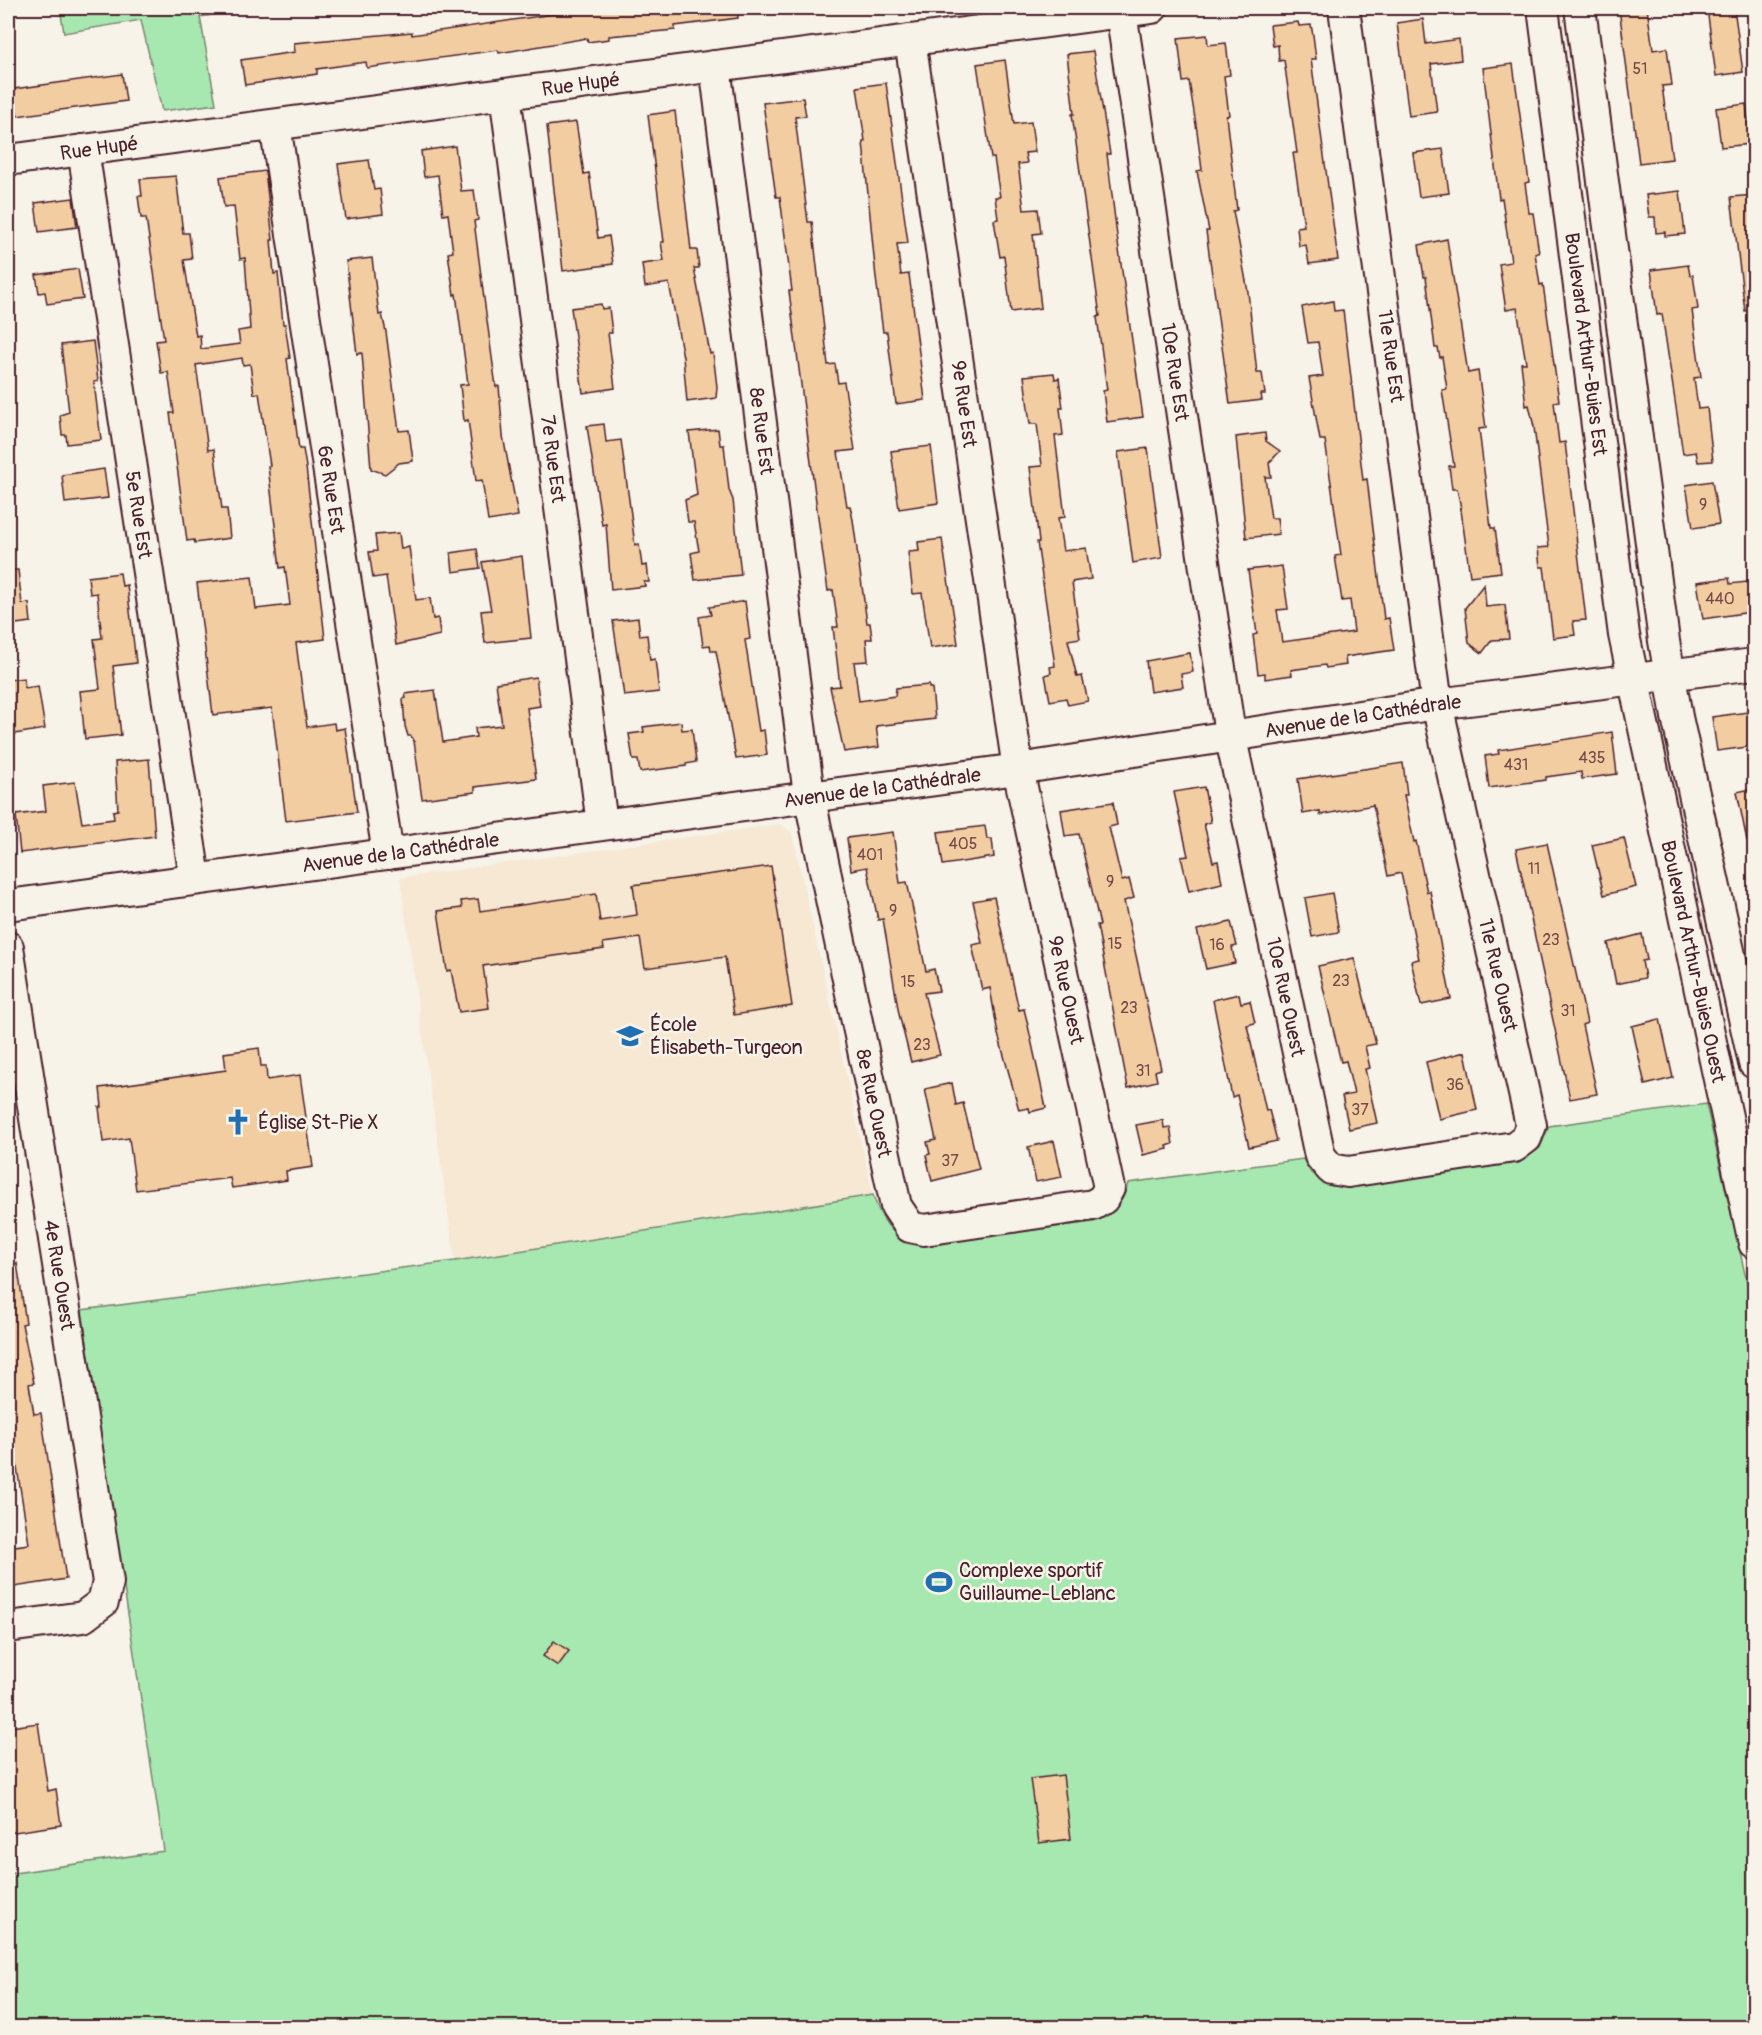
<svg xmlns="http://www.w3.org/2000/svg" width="1762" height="2035" font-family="Pangolin,sans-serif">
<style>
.built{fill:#f6e8d3}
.green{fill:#a7e8b1;stroke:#78846e;stroke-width:1.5}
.building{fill:#f2cda2;stroke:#4a1f2b;stroke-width:1.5}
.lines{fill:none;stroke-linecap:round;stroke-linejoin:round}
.minor-casing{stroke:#4a1f2b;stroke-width:34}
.minor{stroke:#f7f3e8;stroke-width:30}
.labels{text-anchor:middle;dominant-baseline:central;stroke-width:5;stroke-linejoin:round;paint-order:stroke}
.number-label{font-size:16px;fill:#744a49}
.street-label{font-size:20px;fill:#4a1f2b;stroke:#f7f3e8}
.poi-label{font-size:20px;fill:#4a1f2b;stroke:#f7f3e8;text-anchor:start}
</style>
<rect width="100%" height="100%" fill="#f7f3e8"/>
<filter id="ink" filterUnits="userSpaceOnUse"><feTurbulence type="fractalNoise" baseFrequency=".0167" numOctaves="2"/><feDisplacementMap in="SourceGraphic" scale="12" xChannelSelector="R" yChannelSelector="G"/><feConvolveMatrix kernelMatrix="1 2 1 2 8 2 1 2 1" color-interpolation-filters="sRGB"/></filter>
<g filter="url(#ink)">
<path class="built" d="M780 824 792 833 873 1195 455 1261 400 878Z"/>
<g class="green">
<path d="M60 8H253L200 17 216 104 162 111 141 20 64 33Z"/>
<path d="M1706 1104 1754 1313V2027L8 2028V1874L164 1851 82 1310 455 1261 873 1195C881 1220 891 1236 917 1245L1093 1222C1113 1214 1123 1204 1128 1183L1303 1159 1311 1173 1332 1186 1519 1163 1540 1148 1549 1126Z"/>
</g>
<g class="building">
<path d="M594 8H737L738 18 675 26V30L609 36V39L588 42 587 38 499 53 498 50 367 68 366 62 317 69V74L245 85 241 60 295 52 294 43 412 32V35Z"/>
<path d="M1619 8H1647L1653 50 1667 48 1672 85 1662 86 1672 159 1639 163Z"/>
<path d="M1707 8H1734L1743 72 1716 76Z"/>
<path d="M1423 19 1426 44 1459 39 1461 60 1431 64 1437 112 1409 116 1397 23Z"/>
<path d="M1298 22 1299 26 1311 25 1313 35 1316 59H1311L1338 260 1309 264 1306 245 1299 246 1297 227 1304 226 1293 153H1297L1284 60 1279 61 1278 45 1273 46 1270 25Z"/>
<path d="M1207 35 1208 45 1226 43 1230 75 1224 76 1229 115 1226 116 1237 210 1233 211 1248 292 1257 373H1262L1265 394H1261L1262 400 1230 404 1209 253 1206 231H1209L1197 171 1202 170 1197 131 1189 81 1183 82 1178 38Z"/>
<path d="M1093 51 1110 154H1107L1117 236 1143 417 1107 422 1103 391 1107 390 1097 317 1100 316 1072 114H1074L1067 54Z"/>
<path d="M1005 60 1014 124 1031 122 1035 152 1025 153 1027 163 1018 164 1024 210 1038 209 1041 233 1033 234 1041 308 1011 312 1004 256 1000 257 994 220 998 219 995 197H1000L994 158H991L977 64Z"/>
<path d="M1513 64 1529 182 1525 183 1529 213H1533L1539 253H1535L1540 285 1543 284 1559 401 1554 402 1559 443 1565 442 1586 620 1573 621 1575 635 1553 638 1544 567H1540L1538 548 1549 547 1534 427 1529 405 1526 406 1521 363H1526L1517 308 1506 310 1499 264 1511 262 1502 198 1499 199 1483 68Z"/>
<path d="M122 74 126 101 17 116 14 89Z"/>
<path d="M886 83 908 243 897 244 901 275 909 274 925 400 896 404 887 332H883L876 278 863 142 865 141 857 87Z"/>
<path d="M803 98 806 116 795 117 808 222H812L828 365 835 364 838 383 844 382 855 450 838 452 847 506H850L853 520 867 623H870L872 639H866L868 661 854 662 859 701 895 696 896 688 929 685V688H932L935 719 876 726 879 747 844 752 830 687 840 686 833 627H838L833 590 828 591 822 548 789 291H792L780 197H776L763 103Z"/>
<path d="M1746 104 1751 144 1721 147 1716 108Z"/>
<path d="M675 111 691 250H697L699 268H694L710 354 713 353 717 387 716 398 687 402 683 357 669 283 645 287 642 264 664 261 661 242H664L648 115Z"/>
<path d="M576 122 584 174 589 173 598 238 609 236 613 264 563 271 547 126Z"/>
<path d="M455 146 461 191 474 190 478 220 474 221 483 291 496 387 499 386 503 436 518 516 488 521 482 480 476 481 468 420 464 421 460 385 468 384 456 294 454 295 448 253 453 252 448 214 443 215 438 175 424 177 421 151Z"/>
<path d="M1443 149 1449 193 1419 197 1413 153Z"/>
<path d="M369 160 374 190 380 189 383 214 346 219 338 164Z"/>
<path d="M265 171 273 240H271L274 274 278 273 283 324H285L290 358 287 359 299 449H303L306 467 325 639 296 643 307 727 334 723 335 730 345 728 357 812 286 821 272 708 213 715 197 583 252 577 256 609 290 605 285 567 280 568 268 466H270L259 393 254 394 250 364 243 365 242 358 196 365 208 450 214 449 222 509H227L230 538 195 543 194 540 187 541 170 413H174L168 372 161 373 156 341 164 340 146 218H141L138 196H142L140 179 176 176 183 233H189L192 259 184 260 196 336 200 335 201 349 240 344 238 331 250 329 245 258 240 259 234 206 224 207 220 177Z"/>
<path d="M1680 191 1685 234 1665 236V232L1656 233 1655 217H1649L1646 195Z"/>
<path d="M1755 195V310L1745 311 1731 197Z"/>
<path d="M73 198 77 227 39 232 35 203Z"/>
<path d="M1447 239 1468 373 1478 371 1486 428 1479 429 1491 528H1495L1501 572 1470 576 1460 503 1457 489H1452L1449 466H1454L1442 390 1447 389 1442 357 1440 358 1438 348H1435L1426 277H1424L1419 245Z"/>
<path d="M372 258 379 315 382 314 386 332 399 431 409 430 413 461 399 463 385 474 371 469 362 353 357 354 346 261Z"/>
<path d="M1688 265 1690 275H1693L1698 309 1692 310 1701 377 1694 378 1698 409 1707 408 1713 461 1698 462 1696 452 1683 454 1662 314 1657 315 1651 270Z"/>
<path d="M78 269 83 299 47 304 45 292 39 293 36 275Z"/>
<path d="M1333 301 1334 311 1343 310 1363 480 1367 479 1384 619 1389 618 1394 650 1345 657 1346 665 1326 668 1325 665 1291 670 1292 675 1265 679V673L1258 674 1253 635 1257 634 1248 570 1282 566 1288 609 1277 610 1282 642 1354 632 1350 600 1342 601 1335 556 1341 555 1325 440H1320L1309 378 1323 376 1318 342 1308 343 1302 307Z"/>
<path d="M601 304 602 309 609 308 612 333H608L615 388 583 393 571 308Z"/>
<path d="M93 341 98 381 94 382 101 440 67 444 66 435H62L60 415 69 412 61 345Z"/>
<path d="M1054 373 1055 379 1059 378 1063 408H1060L1063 435 1055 436 1065 517 1058 518 1063 551 1086 548 1091 579 1072 582 1080 638 1068 640 1077 677 1082 676 1088 701 1068 705 1066 698 1050 701 1045 675 1051 673 1050 667 1055 666 1037 542H1039L1030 467 1042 466 1037 424H1030L1024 376Z"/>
<path d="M604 424 606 442 621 440 635 545 639 544 642 566 647 565 649 582H644L645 586 611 590 606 524 602 525 587 426Z"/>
<path d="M718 429 720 445H724L729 490 733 500 741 575 695 580 691 553 699 551 694 522H688L685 500 697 495 689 432Z"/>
<path d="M1265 433 1266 441 1280 451 1269 463 1271 477H1265L1271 518H1277L1279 534 1246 538 1236 437Z"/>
<path d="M931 446 938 503 899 509 891 451Z"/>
<path d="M1148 448 1162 558 1133 563 1118 452Z"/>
<path d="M104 469 108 498 65 503 62 475Z"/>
<path d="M1712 481 1719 524 1693 528 1686 485Z"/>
<path d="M399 533 401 549 409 547 416 600 430 598 433 619 438 618 440 635 396 645 386 576 373 578 369 552 377 551 375 535Z"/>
<path d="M942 539 958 644 930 648 922 593 913 594 908 552 919 551 918 542Z"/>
<path d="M477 549 480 568 453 572 451 553Z"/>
<path d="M522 556 531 638 485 643 481 611 491 610 482 562Z"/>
<path d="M8 570H18L22 604 29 603 31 622 8 625Z"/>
<path d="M120 573 122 586 127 585 136 663 113 666 121 735 85 739 80 691 100 689 94 639 102 638 97 593 90 594 88 577Z"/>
<path d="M1729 578 1730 584 1747 582 1751 612 1703 619 1697 582Z"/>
<path d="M1484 584 1486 607 1505 605 1509 639 1492 640 1482 653 1469 643 1465 608Z"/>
<path d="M745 601 750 639 745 640 759 731 764 730 767 755 736 759 716 651H711L710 645 703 646 699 617 711 615 709 607Z"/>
<path d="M638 618 640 636 647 635 650 660 655 659 659 692 624 696 613 621Z"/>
<path d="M1190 653 1193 672 1181 674 1183 687 1150 692 1146 661Z"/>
<path d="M536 677 540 706 527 708 536 779 475 787V792L422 799 414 741 411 736H408L405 726 403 699 406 698 405 694 435 690 443 742 476 737 475 728 502 725 496 683Z"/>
<path d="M24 678 25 688 38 686 45 729 8 735V680Z"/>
<path d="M1755 711V746L1717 751 1712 717Z"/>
<path d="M681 722 682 730 692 729 696 762 686 764V766L640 772 638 760H633L629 734 644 732 643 727Z"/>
<path d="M1612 732 1617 774 1582 779 1581 772 1546 777V780L1489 788 1485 756 1499 754 1498 750Z"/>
<path d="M149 759 155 836 20 853 16 815 46 811 43 786 75 782 82 823 114 819 113 811 118 810 115 762Z"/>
<path d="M1403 763 1407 795H1404L1414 842 1416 841 1427 892 1430 891 1451 999 1421 1005 1411 961 1419 959 1401 873 1388 876 1373 805 1320 815V811L1303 814 1298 779Z"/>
<path d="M1204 787 1211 822 1204 824 1213 862 1218 861 1222 883 1189 891 1181 857 1188 856 1174 792Z"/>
<path d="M1755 788V841H1747L1737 792Z"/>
<path d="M1113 802 1117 825 1109 827 1122 881 1129 879 1134 898 1124 901 1161 1069 1155 1071 1157 1081 1128 1088 1097 925H1100L1079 834 1065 836 1061 810Z"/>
<path d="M985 826 987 839H992L994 857 943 865 938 832Z"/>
<path d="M893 832 900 883 907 882 926 971 934 969 939 991 924 993 940 1055 911 1062 899 1014 883 919 878 920 867 867 851 870 847 838Z"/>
<path d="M1624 838 1636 887 1604 895 1592 845Z"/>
<path d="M1547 843 1587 1023 1582 1025 1597 1094 1570 1099 1516 849Z"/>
<path d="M771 866 792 1006 734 1015 725 957 645 968 640 938 603 943 604 949 483 966 489 1008 459 1012 451 970 447 971 438 911 462 908 461 901 478 899 480 911 596 894 600 921 637 915 633 885Z"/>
<path d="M1332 893 1339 932 1312 937 1305 898Z"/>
<path d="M994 897 1019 1010 1024 1009 1027 1021 1046 1108 1030 1112 1029 1108 1019 1110 998 1034 990 988 982 990 972 945 982 943 973 901Z"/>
<path d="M1231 922 1237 946 1232 947 1235 963 1206 969 1197 930Z"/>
<path d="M1642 934 1647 960 1642 961 1645 978 1616 984 1608 943Z"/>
<path d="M1354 958 1376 1044 1365 1046 1370 1068 1365 1069 1377 1123 1349 1129 1342 1096 1354 1094 1346 1061 1341 1062 1318 966Z"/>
<path d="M1239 994 1241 1003 1250 1001 1255 1023 1247 1025 1266 1111 1269 1110 1277 1141 1249 1147 1237 1095 1232 1097 1213 1000Z"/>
<path d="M1660 1019 1673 1078 1645 1085 1632 1026Z"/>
<path d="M259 1048 261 1066H266L267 1080 300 1075 313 1167 286 1171 287 1180 232 1188 230 1178 136 1190 129 1138 103 1142 99 1107H102L100 1088 226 1070 224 1053Z"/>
<path d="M1465 1052 1477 1110 1439 1119 1426 1062Z"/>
<path d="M952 1083 956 1105 963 1103 979 1169 932 1181 926 1155 930 1154 927 1142 936 1140 925 1089Z"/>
<path d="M1163 1120 1164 1128 1170 1127 1173 1144 1167 1146 1168 1149 1143 1155 1136 1125Z"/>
<path d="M1054 1141 1062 1177 1036 1182 1028 1147Z"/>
<path d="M17 1263 26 1323 22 1324 34 1383 29 1384 34 1414 41 1413 66 1579 14 1587 8 1547 29 1544 8 1410V1264Z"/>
<path d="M554 1641 569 1651 558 1666 543 1656Z"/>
<path d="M38 1723 48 1791 56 1789 61 1825 8 1833V1735H12L11 1727Z"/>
<path d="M1063 1775 1071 1839 1039 1843 1030 1779Z"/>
</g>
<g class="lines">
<g class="minor-casing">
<g id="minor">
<path id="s1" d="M1543 8 1624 635 1754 1243"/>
<path d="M1580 8 1664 641 1677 717 1754 1063"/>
<path id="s2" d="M1121 12 1230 734 1320 1156 1331 1169 1348 1172 1514 1147 1526 1138 1531 1125 1437 704 1344 8"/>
<path id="s3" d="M715 66 809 795 896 1206 910 1227 924 1230 1093 1205 1103 1199 1109 1188 1018 769 910 40"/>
<path id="s4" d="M505 94 602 824"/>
<path id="s5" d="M275 125 388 854"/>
<path id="s6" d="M83 150 195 878"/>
<path id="s7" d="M8 160 1152 8"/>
<path id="s8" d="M8 905 1018 769 1437 704 1754 664"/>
<path id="s9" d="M8 947 108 1582 103 1602 83 1617 8 1627"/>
</g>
</g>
<use href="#minor" class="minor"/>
</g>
</g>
<defs>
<g id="school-bare" transform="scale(2.07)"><path d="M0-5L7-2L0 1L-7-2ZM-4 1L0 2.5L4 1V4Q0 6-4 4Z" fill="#1f6fb2" stroke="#f7f3e8" stroke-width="2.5" paint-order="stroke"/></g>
<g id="church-bare" transform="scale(2.07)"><path d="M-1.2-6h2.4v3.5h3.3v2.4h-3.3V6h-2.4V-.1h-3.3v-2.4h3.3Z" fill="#1f6fb2" stroke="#f7f3e8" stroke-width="2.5" paint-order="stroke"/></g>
<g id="stadium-bare" transform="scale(2.07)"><path d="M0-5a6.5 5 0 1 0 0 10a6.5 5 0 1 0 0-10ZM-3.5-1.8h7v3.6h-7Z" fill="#1f6fb2" stroke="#f7f3e8" stroke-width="2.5" paint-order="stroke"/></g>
</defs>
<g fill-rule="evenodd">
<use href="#school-bare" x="630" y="1036"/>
<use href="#church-bare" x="238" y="1122"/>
<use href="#stadium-bare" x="939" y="1582"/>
</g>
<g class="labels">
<g class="number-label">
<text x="1640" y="69">51</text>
<text x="1703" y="505">9</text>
<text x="1720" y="599">440</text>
<text x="1592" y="758">435</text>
<text x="1516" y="765">431</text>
<text x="963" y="844">405</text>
<text x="870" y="855">401</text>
<text x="1534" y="869">11</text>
<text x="1110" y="882">9</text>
<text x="893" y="911">9</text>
<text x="1551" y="940">23</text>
<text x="1115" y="944">15</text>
<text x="1217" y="945">16</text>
<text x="1341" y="981">23</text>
<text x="908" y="982">15</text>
<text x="1129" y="1008">23</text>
<text x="1568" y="1011">31</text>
<text x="922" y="1045">23</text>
<text x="1143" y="1071">31</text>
<text x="1455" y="1085">36</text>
<text x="1360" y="1110">37</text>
<text x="950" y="1161">37</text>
</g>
<g class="street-label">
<text stroke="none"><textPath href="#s7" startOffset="578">Rue Hupé</textPath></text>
<text stroke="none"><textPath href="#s7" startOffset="92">Rue Hupé</textPath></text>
<text stroke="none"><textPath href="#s1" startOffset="339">Boulevard Arthur-Buies Est</textPath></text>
<text transform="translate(1391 356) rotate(82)">11e Rue Est</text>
<text stroke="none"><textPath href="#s2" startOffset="364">10e Rue Est</textPath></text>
<text transform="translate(964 404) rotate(82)">9e Rue Est</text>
<text stroke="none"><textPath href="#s3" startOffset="368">8e Rue Est</textPath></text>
<text stroke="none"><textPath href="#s4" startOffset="368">7e Rue Est</textPath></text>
<text stroke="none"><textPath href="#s5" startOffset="369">6e Rue Est</textPath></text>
<text stroke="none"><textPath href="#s6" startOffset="369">5e Rue Est</textPath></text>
<text stroke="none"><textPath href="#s8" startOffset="1368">Avenue de la Cathédrale</textPath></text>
<text stroke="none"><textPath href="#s8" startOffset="882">Avenue de la Cathédrale</textPath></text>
<text stroke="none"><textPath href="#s8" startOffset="396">Avenue de la Cathédrale</textPath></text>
<text stroke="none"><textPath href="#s1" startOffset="966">Boulevard Arthur-Buies Ouest</textPath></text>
<text transform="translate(1498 975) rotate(77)">11e Rue Ouest</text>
<text transform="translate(1066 990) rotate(78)">9e Rue Ouest</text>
<text stroke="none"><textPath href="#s2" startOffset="999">10e Rue Ouest</textPath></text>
<text stroke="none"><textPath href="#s3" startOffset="1050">8e Rue Ouest</textPath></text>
<text stroke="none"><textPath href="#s9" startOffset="332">4e Rue Ouest</textPath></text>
</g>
<g class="poi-label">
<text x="650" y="1024">École<tspan x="650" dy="23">Élisabeth-Turgeon</tspan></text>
<text x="258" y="1122">Église St-Pie X</text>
<text x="959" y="1570">Complexe sportif<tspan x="959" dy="23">Guillaume-Leblanc</tspan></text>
</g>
</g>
<rect width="1762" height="2035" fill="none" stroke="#f7f3e8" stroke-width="30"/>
<rect x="15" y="15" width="1732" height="2005" fill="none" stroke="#4a1f2b" stroke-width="2" filter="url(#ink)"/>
</svg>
